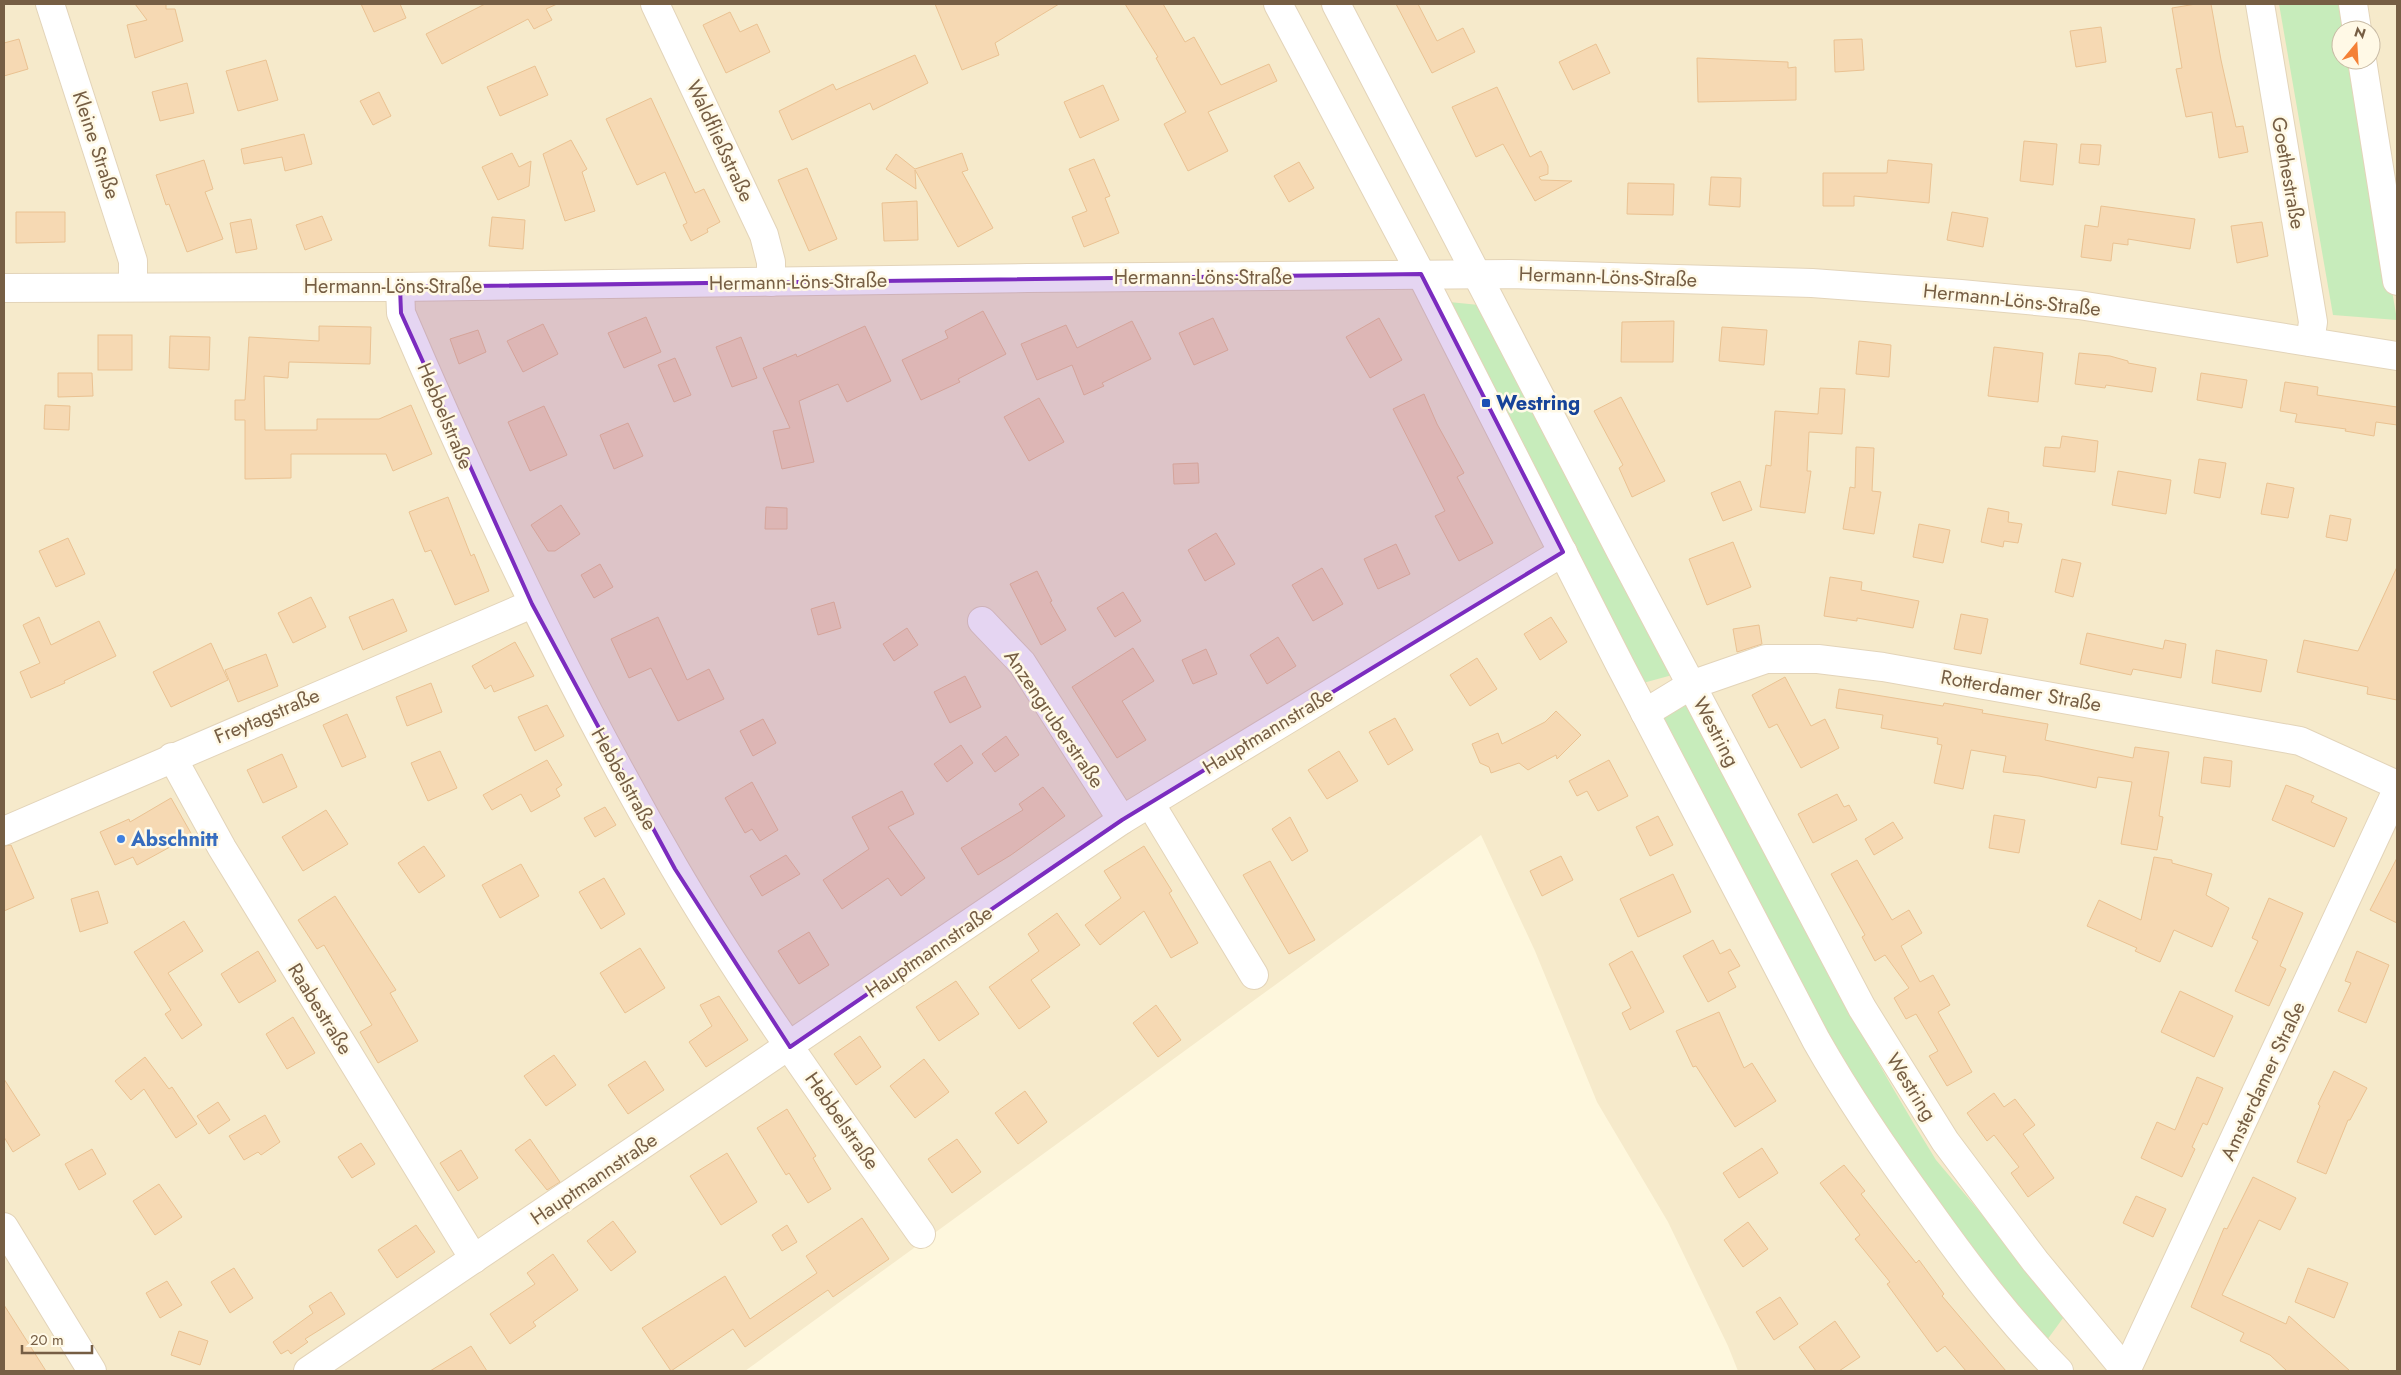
<svg xmlns="http://www.w3.org/2000/svg" width="2401" height="1375" font-family="Jost,sans-serif">
<style>
.residential{fill:#f6eacb;fill-rule:evenodd}
.green{fill:#c7ecbb}
.building{fill:#f6d9b3;stroke:#eac292}
.lines{fill:none;stroke-linecap:round;stroke-linejoin:round}
.minor-casing{stroke:#e3d4b9;stroke-width:30}
.minor{stroke:#fff;stroke-width:28}
.marked{fill:#7b2cbf;fill-opacity:0.2;stroke:#7b2cbf;stroke-width:4;stroke-linejoin:round}
.transit-dot{fill:#1a4fb4;stroke:#fff9e6;stroke-width:2}
.shop-dot{fill:#3f7fe0;stroke:#fff9e6;stroke-width:2}
.labels{text-anchor:middle;dominant-baseline:central;stroke-width:5;stroke-linejoin:round;paint-order:stroke}
.street-label{font-size:20px;fill:#765e44;stroke:#fff9e6}
.transit-label{font-size:20px;font-weight:bold;fill:#164399;stroke:#fff9e6;text-anchor:start}
.shop-label{font-size:20px;font-weight:bold;fill:#366cbe;stroke:#fff9e6;text-anchor:start}
</style>
<rect width="100%" height="100%" fill="#fef7dd"/>
<path class="residential" d="M4 4H2397V1371H1738L1728 1346 1668 1222 1597 1102 1535 951 1481 835 745 1371H4ZM2341 30H2371V60H2341Z"/>
<g class="green">
<path d="M2279 4H2343L2348 30H2341V60H2353L2397 320 2333 315Z"/>
<path d="M1449 302 1479 305 1676 674 1643 683Z"/>
<path d="M1688 701C1768 855 1844 1012 1936 1160L2066 1314 2047 1340 2021 1312 1894 1154 1818 1024 1660 714Z"/>
</g>
<g class="building">
<path d="M135 4H166V9H175L183 41 135 58 127 25 147 20Z"/>
<path d="M361 4H400L406 18 374 32Z"/>
<path d="M485 4H557L546 9 552 20 534 29 528 19 442 64 426 34Z"/>
<path d="M935 4H1059L995 43 999 55 962 70Z"/>
<path d="M1125 4H1163L1185 42 1194 37 1221 85 1269 64 1277 81 1208 112 1228 151 1188 171 1164 124 1186 112 1156 58 1158 57Z"/>
<path d="M1396 4H1418L1437 41 1463 28 1475 52 1432 73Z"/>
<path d="M2196 4H2211L2221 60 2236 127 2243 126 2248 152 2219 158 2212 112 2186 117 2176 69 2182 68 2172 8Z"/>
<path d="M730 12 740 32 757 24 770 52 726 73 703 25Z"/>
<path d="M2101 27 2106 62 2076 67 2070 31Z"/>
<path d="M19 39 28 69 4 76V43Z"/>
<path d="M1862 39 1864 70 1835 72 1834 40Z"/>
<path d="M1596 44 1610 73 1573 90 1559 62Z"/>
<path d="M915 55 928 83 873 110 870 103 792 140 779 111 833 84 836 90Z"/>
<path d="M1697 58 1788 62V68L1796 67V100L1698 102Z"/>
<path d="M266 60 278 100 238 111 226 71Z"/>
<path d="M535 66 548 95 500 116 487 87Z"/>
<path d="M187 83 194 113 160 121 152 92Z"/>
<path d="M1103 85 1119 120 1080 138 1064 102Z"/>
<path d="M1497 87 1530 157 1541 151 1548 166V174L1539 177 1541 180 1572 181 1535 201 1503 144 1476 157 1452 107Z"/>
<path d="M379 92 391 116 373 125 360 101Z"/>
<path d="M651 98 695 193 704 189 720 222 707 229 708 232 691 241 683 225 687 223 665 172 637 185 606 119Z"/>
<path d="M304 134 312 164 285 171 282 157 244 164 241 149Z"/>
<path d="M571 140 587 169 582 172 595 211 565 221 543 154Z"/>
<path d="M2024 141 2057 144 2053 185 2020 181Z"/>
<path d="M2081 144 2101 145 2099 165 2079 163Z"/>
<path d="M512 153 519 167 531 161 529 186 498 200 482 167Z"/>
<path d="M962 153 968 170 962 172 993 228 958 247 915 170 916 189 886 169 896 154 915 169Z"/>
<path d="M1094 159 1110 196 1105 198 1119 233 1084 247 1072 217 1087 211 1069 169Z"/>
<path d="M204 160 213 189 205 192 223 239 187 252 169 204 166 205 156 175Z"/>
<path d="M1888 160 1932 164 1929 203 1854 196V206H1823V173H1887Z"/>
<path d="M1299 162 1314 188 1289 202 1274 176Z"/>
<path d="M807 168 837 239 809 251 778 180Z"/>
<path d="M1711 177 1741 178 1740 207 1709 205Z"/>
<path d="M1628 183 1674 184 1673 215 1627 214Z"/>
<path d="M917 201 918 240 884 241 882 203Z"/>
<path d="M2101 206 2195 219 2190 249 2128 239V245L2113 243 2111 261 2081 257 2085 225 2098 227Z"/>
<path d="M16 212H65V242L16 243Z"/>
<path d="M1952 212 1988 218 1983 247 1947 240Z"/>
<path d="M322 216 332 240 305 250 296 225Z"/>
<path d="M492 217 525 220 523 249 489 246Z"/>
<path d="M251 219 257 249 236 253 230 223Z"/>
<path d="M2262 222 2268 256 2237 263 2231 226Z"/>
<path d="M983 311 1006 354 958 379 960 382 921 400 902 360 948 338 945 331Z"/>
<path d="M646 317 661 352 624 368 608 333Z"/>
<path d="M1213 318 1228 350 1194 365 1179 333Z"/>
<path d="M1379 318 1402 360 1370 378 1346 337Z"/>
<path d="M1132 321 1151 359 1102 383 1104 386 1084 395 1072 365 1037 380 1021 344 1066 325 1077 348Z"/>
<path d="M1674 321 1673 362H1621L1622 322Z"/>
<path d="M543 324 558 354 523 372 507 341Z"/>
<path d="M319 326 371 327 370 364 289 362 288 378 264 376 265 430H317V419H379L411 405 432 454 393 471 386 454H291V478L245 479V420H235V400H245L249 337 319 341Z"/>
<path d="M865 326 891 381 847 402 838 384 799 401 814 462 782 469 773 431 790 428 763 368 796 354 797 357Z"/>
<path d="M1722 327 1767 330 1764 365 1719 361Z"/>
<path d="M478 330 486 352 459 364 450 339Z"/>
<rect x="98" y="335" width="34" height="35"/>
<path d="M170 336 210 337 209 370 169 368Z"/>
<path d="M741 337 757 378 732 387 716 347Z"/>
<path d="M1859 341 1891 345 1889 377 1856 374Z"/>
<path d="M1994 347 2043 353 2038 402 1988 396Z"/>
<path d="M2079 353 2110 356 2128 361V363L2156 368 2152 392 2106 385 2105 388 2075 384Z"/>
<path d="M675 358 691 395 674 402 658 365Z"/>
<path d="M58 373H92L93 396 58 397Z"/>
<path d="M2201 373 2247 380 2242 408 2197 400Z"/>
<path d="M2285 382 2318 387 2317 395 2397 407V425L2376 422 2374 436 2345 431 2346 429 2295 422 2297 414 2280 411Z"/>
<path d="M1820 388 1845 389 1842 434 1809 432 1807 471H1811L1805 513 1760 507 1766 465 1771 466 1775 411 1818 414Z"/>
<path d="M1424 394 1437 424 1464 473 1457 477 1493 543 1459 561 1435 516 1445 511 1393 409Z"/>
<path d="M1621 397 1665 481 1632 497 1619 468 1623 465 1594 411Z"/>
<path d="M1039 398 1064 442 1029 461 1004 417Z"/>
<path d="M45 405 70 406 69 430 44 429Z"/>
<path d="M544 406 567 455 530 471 508 422Z"/>
<path d="M628 423 643 456 614 469 600 435Z"/>
<path d="M2062 436 2098 441 2095 472 2043 466 2045 447 2060 448Z"/>
<path d="M1856 447 1874 448 1872 491 1881 492 1874 534 1843 529 1850 487 1855 488Z"/>
<path d="M2199 459 2226 463 2220 498 2194 493Z"/>
<path d="M1198 463 1199 483 1174 484 1173 464Z"/>
<path d="M2118 471 2171 480 2166 514 2112 505Z"/>
<path d="M1740 481 1752 510 1723 521 1711 493Z"/>
<path d="M2267 483 2294 488 2288 518 2261 514Z"/>
<path d="M448 497 471 556 474 554 489 591 455 605 431 550 425 552 409 512Z"/>
<path d="M561 505 580 534 555 551H548L531 525Z"/>
<path d="M766 507 787 508V529H765Z"/>
<path d="M1988 508 2009 512 2008 522 2022 524 2018 543 2004 541 2003 547 1981 542Z"/>
<path d="M2330 515 2351 519 2347 541 2326 537Z"/>
<path d="M1919 524 1950 530 1943 563 1913 557Z"/>
<path d="M1216 533 1235 564 1205 581 1188 550Z"/>
<path d="M68 538 85 574 56 587 39 551Z"/>
<path d="M1733 542 1751 587 1707 605 1689 559Z"/>
<path d="M1396 544 1410 574 1378 589 1364 559Z"/>
<path d="M2062 559 2081 563 2073 597 2055 592Z"/>
<path d="M600 564 613 587 594 598 581 575Z"/>
<path d="M2397 567V700L2367 694 2368 687 2297 672 2304 640 2358 651Z"/>
<path d="M1322 568 1343 604 1313 621 1292 585Z"/>
<path d="M1037 571 1052 601 1050 602 1066 630 1041 645 1010 584Z"/>
<path d="M1830 577 1862 582 1861 590 1919 601 1913 628 1857 618V621L1824 616Z"/>
<path d="M1123 592 1141 621 1115 637 1097 608Z"/>
<path d="M311 597 326 627 293 643 278 613Z"/>
<path d="M393 599 407 631 363 650 349 617Z"/>
<path d="M834 602 841 628 818 635 811 609Z"/>
<path d="M1961 614 1988 619 1981 654 1954 649Z"/>
<path d="M39 617 51 645 99 621 116 656 64 681 65 683 31 698 20 672 40 663 23 625Z"/>
<path d="M658 617 687 680 709 669 724 699 678 721 651 668 629 678 611 639Z"/>
<path d="M1551 617 1567 642 1540 660 1524 634Z"/>
<path d="M1759 625 1762 644 1737 652 1733 629Z"/>
<path d="M907 628 918 645 894 661 883 644Z"/>
<path d="M2087 633 2163 649 2165 640 2186 644 2181 678 2133 669 2131 675 2080 664Z"/>
<path d="M1278 637 1296 666 1267 684 1250 655Z"/>
<path d="M515 642 534 676 494 692 491 685 485 689 472 666Z"/>
<path d="M211 643 228 680 171 707 153 672Z"/>
<path d="M1133 648 1154 681 1122 701 1146 740 1117 758 1072 687Z"/>
<path d="M1206 649 1217 674 1193 684 1182 660Z"/>
<path d="M2216 650 2267 660 2261 692 2212 683Z"/>
<path d="M266 654 278 686 238 702 225 670Z"/>
<path d="M1477 658 1497 689 1470 706 1450 675Z"/>
<path d="M965 676 981 707 950 723 934 692Z"/>
<path d="M1785 677 1811 726 1825 719 1839 748 1801 768 1777 724 1769 728 1752 695Z"/>
<path d="M431 683 442 712 407 726 396 697Z"/>
<path d="M1839 689 1943 706 1944 703 1983 710 1982 713 2048 724 2045 740 2133 758 2135 747 2169 752 2159 816 2163 817 2157 850 2121 844 2132 782 2098 777 2096 788 2039 776 2003 772 2006 756 1971 750 1963 789 1934 783 1942 745 1937 744 1938 738 1881 728 1883 715 1836 708Z"/>
<path d="M547 705 564 736 535 751 518 717Z"/>
<path d="M1556 711 1581 735 1557 759 1556 755 1528 770 1519 763 1491 773 1489 767 1480 763 1472 744 1498 733 1502 744 1545 722Z"/>
<path d="M347 714 366 757 342 767 323 725Z"/>
<path d="M1395 718 1413 750 1388 765 1369 732Z"/>
<path d="M763 719 776 743 753 756 740 731Z"/>
<path d="M1006 736 1019 755 995 772 982 754Z"/>
<path d="M961 745 973 763 947 782 934 764Z"/>
<path d="M440 751 457 788 428 801 411 763Z"/>
<path d="M1339 751 1358 781 1327 799 1308 770Z"/>
<path d="M282 754 297 787 263 803 247 770Z"/>
<path d="M2204 757 2232 761 2230 787 2201 783Z"/>
<path d="M547 760 562 785 556 789 560 796 531 812 521 794 492 810 483 795Z"/>
<path d="M1609 760 1628 796 1598 811 1587 791 1577 796 1569 781Z"/>
<path d="M752 782 778 830 760 841 752 829 745 833 725 798Z"/>
<path d="M2286 785 2314 796 2311 802 2347 818 2334 847 2272 820Z"/>
<path d="M1043 787 1065 816 1011 855 978 875 961 848 1023 810 1019 804Z"/>
<path d="M902 791 914 814 888 827 925 878 901 896 888 878 842 909 823 880 869 849 852 817Z"/>
<path d="M1837 794 1844 807 1849 805 1857 820 1813 843 1798 814Z"/>
<path d="M171 798 192 835 137 865 133 857 115 865 100 832 129 819 130 822Z"/>
<path d="M605 807 616 825 595 837 584 818Z"/>
<path d="M326 810 348 844 303 871 282 837Z"/>
<path d="M1994 815 2025 820 2019 853 1989 848Z"/>
<path d="M1658 816 1673 845 1650 856 1636 827Z"/>
<path d="M1290 817 1308 851 1292 861 1272 829Z"/>
<path d="M1893 822 1903 838 1874 855 1865 839Z"/>
<path d="M11 845 34 898 4 911V846Z"/>
<path d="M424 846 445 876 419 893 398 863Z"/>
<path d="M1144 846 1172 891 1169 893 1198 943 1171 958 1144 911 1100 945 1085 925 1121 898 1104 871Z"/>
<path d="M786 855 800 874 762 896 750 876Z"/>
<path d="M1561 856 1573 880 1542 896 1530 871Z"/>
<path d="M2154 857 2172 860V863L2212 874 2206 895 2229 908 2212 947 2174 930 2160 962 2135 951 2137 948 2087 926 2099 900 2141 920Z"/>
<path d="M2397 858V923L2370 910Z"/>
<path d="M1857 860 1892 920 1909 910 1922 933 1901 946 1920 982 1933 975 1950 1005 1938 1012 1972 1072 1947 1086 1929 1056 1938 1051 1916 1014 1906 1019 1894 998 1909 988 1885 955 1875 961 1862 937 1865 935 1831 874Z"/>
<path d="M1270 861 1315 940 1289 954 1243 875Z"/>
<path d="M521 864 539 896 500 918 482 885Z"/>
<path d="M1673 874 1691 912 1638 937 1620 899Z"/>
<path d="M604 878 625 914 601 929 579 892Z"/>
<path d="M98 891 108 923 80 932 71 899Z"/>
<path d="M335 896 396 990 390 993 418 1041 378 1063 360 1032 372 1025 324 945 317 949 298 920Z"/>
<path d="M2269 898 2303 913 2280 966 2286 969 2269 1006 2235 991 2258 941 2252 938Z"/>
<path d="M1057 913 1080 945 1031 980 1050 1007 1019 1029 989 987 1039 951 1028 934Z"/>
<path d="M184 921 203 951 168 973 202 1025 182 1039 165 1014 171 1010 134 952Z"/>
<path d="M809 932 829 965 799 984 778 951Z"/>
<path d="M1713 940 1720 954 1730 949 1740 966 1728 972 1736 987 1708 1002 1683 956Z"/>
<path d="M640 948 665 988 625 1013 600 973Z"/>
<path d="M258 951 276 981 239 1003 221 974Z"/>
<path d="M1632 951 1664 1012 1630 1030 1622 1013 1631 1008 1609 964Z"/>
<path d="M2357 951 2389 965 2366 1023 2338 1011 2351 983 2345 981Z"/>
<path d="M956 981 979 1014 939 1041 916 1007Z"/>
<path d="M2180 991 2233 1016 2214 1057 2161 1032Z"/>
<path d="M719 996 748 1040 706 1067 689 1042 712 1026 700 1005Z"/>
<path d="M1156 1005 1181 1040 1158 1057 1133 1023Z"/>
<path d="M1719 1012 1744 1068 1752 1063 1776 1101 1735 1127 1696 1066 1693 1067 1676 1031Z"/>
<path d="M293 1017 315 1053 287 1069 266 1034Z"/>
<path d="M860 1036 881 1067 856 1085 834 1054Z"/>
<path d="M554 1055 576 1085 546 1106 524 1076Z"/>
<path d="M145 1057 169 1089 172 1087 197 1124 176 1138 144 1089 131 1100 115 1081Z"/>
<path d="M924 1059 949 1092 915 1118 890 1086Z"/>
<path d="M645 1061 664 1090 628 1114 608 1085Z"/>
<path d="M2334 1071 2367 1088 2350 1120H2348L2326 1174 2297 1162 2320 1106 2318 1104Z"/>
<path d="M2197 1077 2223 1088 2207 1125 2203 1123 2192 1147 2195 1149 2182 1177 2141 1158 2157 1122 2175 1130Z"/>
<path d="M4 1079 40 1135 13 1152 4 1137Z"/>
<path d="M1025 1091 1047 1122 1018 1144 995 1113Z"/>
<path d="M1994 1093 2004 1107 2015 1099 2035 1125 2023 1134 2054 1178 2028 1197 2011 1173 2019 1167 1994 1135 1987 1141 1967 1113Z"/>
<path d="M218 1102 230 1120 209 1134 197 1116Z"/>
<path d="M787 1109 816 1156 813 1158 831 1189 808 1203 789 1173 786 1175 757 1128Z"/>
<path d="M265 1115 280 1142 261 1155 258 1152 244 1160 229 1136Z"/>
<path d="M530 1139 560 1182 547 1190 515 1150Z"/>
<path d="M957 1139 981 1172 952 1193 928 1159Z"/>
<path d="M361 1143 375 1164 352 1178 338 1157Z"/>
<path d="M1762 1148 1778 1173 1739 1198 1723 1173Z"/>
<path d="M92 1149 106 1174 79 1190 65 1164Z"/>
<path d="M461 1150 478 1178 458 1191 440 1163Z"/>
<path d="M727 1153 757 1202 721 1225 690 1176Z"/>
<path d="M1844 1165 1865 1191 1861 1194 1916 1263 1919 1260 1944 1294 1942 1296 2006 1371H1966L1945 1346 1937 1352 1887 1284 1890 1282 1855 1239 1860 1235 1820 1183Z"/>
<path d="M2253 1177 2296 1198 2280 1230 2259 1220 2222 1295 2286 1324 2289 1316 2350 1371H2287L2270 1355 2240 1341 2244 1333 2191 1307 2224 1228 2227 1229Z"/>
<path d="M159 1184 182 1217 155 1235 133 1201Z"/>
<path d="M2136 1196 2166 1209 2153 1237 2123 1223Z"/>
<path d="M862 1218 889 1259 833 1297 828 1290 745 1347 733 1329 671 1371 642 1328 725 1276 750 1319 817 1273 806 1256Z"/>
<path d="M613 1221 636 1252 611 1271 587 1241Z"/>
<path d="M1748 1222 1768 1249 1743 1267 1724 1240Z"/>
<path d="M416 1225 435 1252 397 1278 378 1250Z"/>
<path d="M787 1225 797 1242 782 1251 772 1235Z"/>
<path d="M553 1254 578 1290 533 1322 536 1326 510 1344 490 1314 535 1284 527 1273Z"/>
<path d="M234 1268 253 1298 230 1313 211 1282Z"/>
<path d="M2308 1268 2348 1283 2334 1318 2295 1302Z"/>
<path d="M167 1281 182 1305 160 1318 146 1293Z"/>
<path d="M331 1292 345 1314 305 1339 308 1342 291 1354 288 1350 281 1354 273 1342 313 1313 309 1306Z"/>
<path d="M1780 1297 1798 1324 1774 1340 1756 1312Z"/>
<path d="M4 1305 46 1371H4Z"/>
<path d="M1835 1321 1860 1357 1839 1371H1816L1799 1347Z"/>
<path d="M179 1331 208 1341 200 1365 171 1355Z"/>
<path d="M471 1346 487 1371H430Z"/>
</g>
<g class="lines">
<g class="minor-casing">
<g id="minor">
<path d="M50 4 133 261V287"/>
<path d="M655 4 764 235 771 262V282"/>
<path d="M1278 4 1421 274 1620 665 1816 1040C1850 1100 1887 1154 1928 1210 1968 1266 2010 1322 2059 1371"/>
<path d="M1336 4 1621 552 1862 1008 1945 1141 2035 1261 2126 1371"/>
<path d="M2260 4 2313 322 2310 342"/>
<path d="M2353 4 2357 30"/>
<path d="M2362 60 2397 281"/>
<path d="M400 287 401 313C482 503 570 689 674 867 748 994 836 1113 921 1234"/>
<path d="M4 288 400 287 1028 278 1511 274 1812 283 1961 294 2079 305 2397 356"/>
<path d="M982 621 1022 663 1122 820"/>
<path d="M1645 713 1691 685 1766 659H1818L1883 667 2300 741 2397 785"/>
<path d="M172 757 222 848 474 1259"/>
<path d="M1150 803 1254 975"/>
<path d="M4 831 532 604"/>
<path d="M4 1227 92 1371"/>
<path d="M308 1371 1122 820 1563 552"/>
<path d="M2126 1371 2397 790"/>
</g>
</g>
<use href="#minor" class="minor"/>
</g>
<path class="marked" d="M1421 274 1563 552 1122 820 790 1047 675 869 532 604 401 313 400 287Z"/>
<rect class="transit-dot" x="1481" y="398" width="10" height="10" rx="2.5"/>
<circle class="shop-dot" cx="121" cy="839" r="5"/>
<g class="labels">
<g class="street-label">
<text transform="translate(720 141) rotate(65)">Waldfließstraße</text>
<text transform="translate(96 145) rotate(72)">Kleine Straße</text>
<text transform="translate(2288 173) rotate(80)">Goethestraße</text>
<text x="1203" y="277">Hermann-Löns-Straße</text>
<text transform="translate(1608 277) rotate(2)">Hermann-Löns-Straße</text>
<text transform="translate(798 282) rotate(-1)">Hermann-Löns-Straße</text>
<text x="393" y="286">Hermann-Löns-Straße</text>
<text transform="translate(2012 300) rotate(6)">Hermann-Löns-Straße</text>
<text transform="translate(445 416) rotate(67)">Hebbelstraße</text>
<text transform="translate(2021 691) rotate(10)">Rotterdamer Straße</text>
<text transform="translate(267 716) rotate(-23)">Freytagstraße</text>
<text transform="translate(1054 719) rotate(56)">Anzengruberstraße</text>
<text transform="translate(1268 731) rotate(-31)">Hauptmannstraße</text>
<text transform="translate(1716 732) rotate(62)">Westring</text>
<text transform="translate(624 779) rotate(61)">Hebbelstraße</text>
<text transform="translate(929 952) rotate(-34)">Hauptmannstraße</text>
<text transform="translate(320 1009) rotate(58)">Raabestraße</text>
<text transform="translate(2263 1081) rotate(-65)">Amsterdamer Straße</text>
<text transform="translate(1911 1087) rotate(58)">Westring</text>
<text transform="translate(842 1121) rotate(55)">Hebbelstraße</text>
<text transform="translate(594 1179) rotate(-34)">Hauptmannstraße</text>
</g>
<g class="transit-label">
<text x="1496" y="403">Westring</text>
</g>
<g class="shop-label">
<text x="131" y="839">Abschnitt</text>
</g>
</g>
<rect width="2401" height="1375" fill="none" stroke="#765e44" stroke-width="10"/>
<g transform="translate(2356 45) rotate(18)"><circle r="24" fill="#fff9e6" stroke="#c8bba5"/>
<path d="M0-4L9 19L0 12L-9 19Z" fill="#f48136"/>
<text y="-8" font-size="14" font-weight="bold" text-anchor="middle" fill="#765e44">N</text>
</g>
<path d="M22 1345v8h70v-8" fill="none" stroke="#765e44" stroke-width="2.5"/>
<text x="30" y="1345" font-size="15" fill="#765e44" stroke="#fff9e6" stroke-width="4" paint-order="stroke">20 m</text>
</svg>
